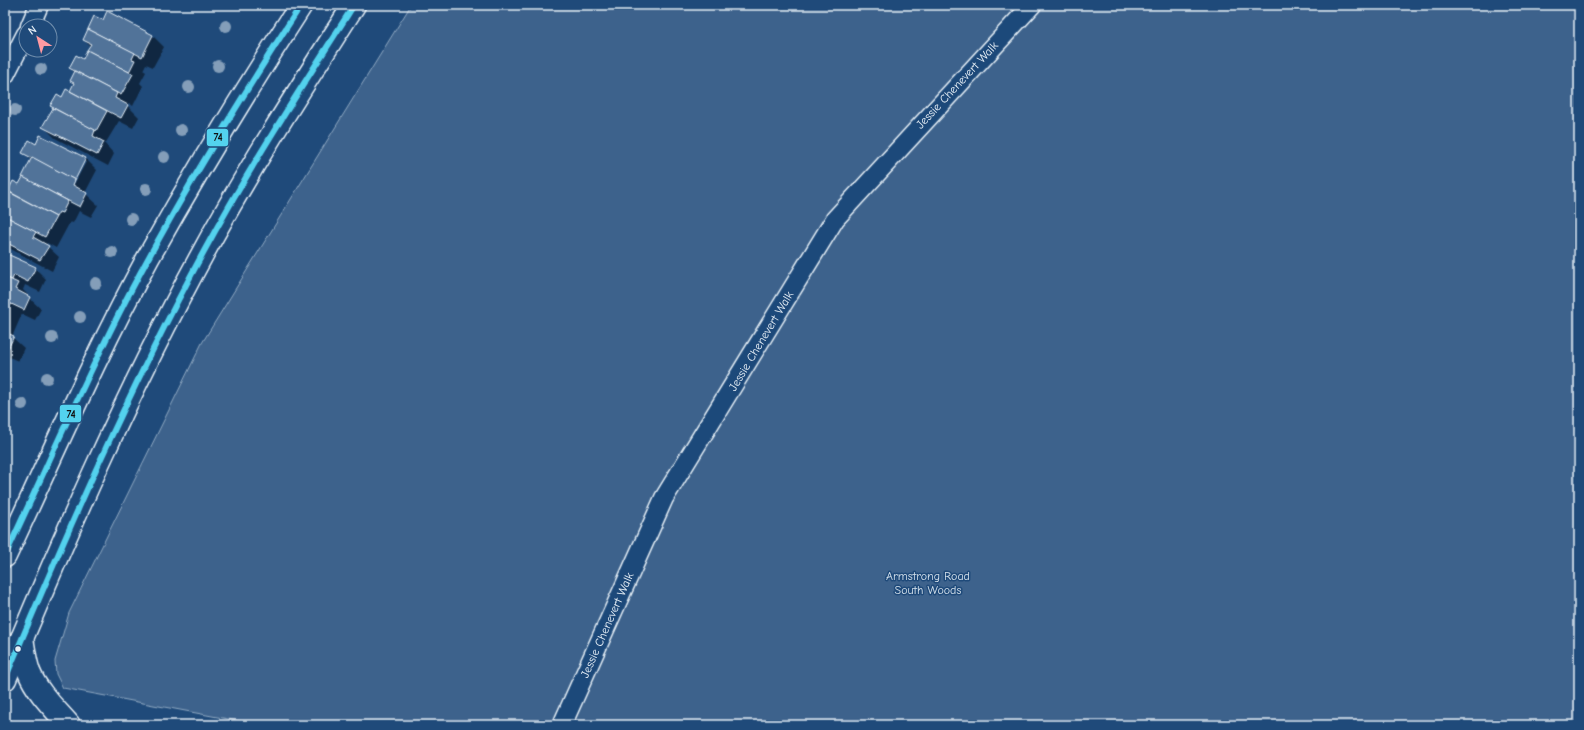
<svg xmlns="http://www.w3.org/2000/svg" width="1584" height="730" font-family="'Comic Neue',sans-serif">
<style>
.green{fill:#3c628c;stroke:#92aac2}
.shadow{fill:#0007;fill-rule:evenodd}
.building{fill:#517399;stroke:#e8f1f8}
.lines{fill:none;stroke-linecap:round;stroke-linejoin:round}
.street-casing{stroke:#e8f1f8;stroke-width:21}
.secondary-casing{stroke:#e8f1f8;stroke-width:25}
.street{stroke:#1f4a7a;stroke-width:18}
.secondary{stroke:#1f4a7a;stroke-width:22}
.bus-1-casing{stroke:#1f4a7a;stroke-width:9}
.bus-1{stroke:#53d2ee;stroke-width:6}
.tree{fill:#849eb9}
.bus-dot{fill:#e8f1f8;stroke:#1f4a7a;stroke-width:1.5}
.labels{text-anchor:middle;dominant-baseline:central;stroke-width:3;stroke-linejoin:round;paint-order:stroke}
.street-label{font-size:12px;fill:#e8f1f8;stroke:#1f4a7a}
.park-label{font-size:12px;fill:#d7e3ed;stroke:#1f4a7a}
.line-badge{stroke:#1f4a7a;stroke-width:1.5}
.pale-badge-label{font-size:11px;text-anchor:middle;font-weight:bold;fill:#111}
</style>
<rect width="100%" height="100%" fill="#1f4a7a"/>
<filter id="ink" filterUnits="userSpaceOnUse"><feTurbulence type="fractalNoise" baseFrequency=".025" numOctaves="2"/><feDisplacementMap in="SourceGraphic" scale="8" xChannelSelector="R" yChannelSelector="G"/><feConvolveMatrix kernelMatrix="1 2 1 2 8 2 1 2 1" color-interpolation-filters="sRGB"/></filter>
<g filter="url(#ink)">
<path class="green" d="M411 5H1579V725H260L63 688 56 674 55 661 69 613 202 343Z"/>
<g class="shadow">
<path d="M103 21 153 36 164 47 153 67 146 64 143 70 146 72 140 83 143 86 133 106 129 103 127 105 139 117 133 128 119 121 105 144 114 154 108 166 55 138 44 127 53 108 52 106 71 92 74 85 71 81 75 73 70 68 83 60 90 46 84 40Z"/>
<path d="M41 136 86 159 97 170 85 193 98 205 91 217 79 211 73 223 70 222 56 248 47 243 46 245 59 257 52 271 5 246V191L8 193 14 182 19 185 31 160 24 152 36 145ZM83 162H86L71 190 69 189Z"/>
<path d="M5 254 35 268 46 279 40 292 25 285 23 290 28 295 27 296 41 309 35 320 22 314 12 337 24 348 18 361 9 357 5 366Z"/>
</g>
<g class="building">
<path d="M107 11 153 35 142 57 88 29 94 16 103 20Z"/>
<path d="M88 29 135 53 132 59 135 60 129 72 87 50 91 44 83 40Z"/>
<path d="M87 50 133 74 121 95 69 68 76 55 83 59Z"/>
<path d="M75 71 117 93 115 98 128 105 121 118 70 91 74 83 70 81Z"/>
<path d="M66 89 107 111 96 131 50 106 57 94 62 97Z"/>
<path d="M53 108 95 130 93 136 104 142 97 155 42 127Z"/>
<path d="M40 135 86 158 75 180 22 153 29 140 36 144Z"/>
<path d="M32 157 75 180 73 185 87 193 80 207 22 177Z"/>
<path d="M23 177 68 201 62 213 59 212 56 217 8 191 13 181 19 184Z"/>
<path d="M5 190 56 217 45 237 5 216Z"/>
<path d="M5 216 36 232 33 237 49 246 40 260 5 242Z"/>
<path d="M5 253 36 267 28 282 14 275 12 280 5 277Z"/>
<path d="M5 277 18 283 15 289 30 297 24 310 5 301Z"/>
<path d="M5 301 11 304 5 316Z"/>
<path d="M5 332 14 336 7 351 5 350Z"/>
</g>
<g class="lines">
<g class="street-casing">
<g id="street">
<path d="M30 26 39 5"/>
<path d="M5 75 26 34"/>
<path d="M562 725 664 498 835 219 1032 5"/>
</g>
</g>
<g class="secondary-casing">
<g id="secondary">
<path d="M5 556C52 456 95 355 148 258 196 172 247 88 301 5"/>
<path d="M22 638C24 649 25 661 29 672 37 692 55 709 69 725"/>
<path d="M5 679C65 535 128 390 203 253 249 168 302 86 354 5"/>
</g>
</g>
<use href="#street" class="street"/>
<use href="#secondary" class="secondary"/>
<g class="bus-1-casing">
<g id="bus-1">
<path d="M5 556C46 469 84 380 129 294 181 195 240 99 301 5"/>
<path d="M5 679C66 534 128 391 203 253 249 168 302 86 354 5"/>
</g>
</g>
<use href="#bus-1" class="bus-1"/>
</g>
<g class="tree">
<circle cx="226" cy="26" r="6"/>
<circle cx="218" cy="66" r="6"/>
<circle cx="41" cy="69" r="6"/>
<circle cx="189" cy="87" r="6"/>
<circle cx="15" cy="110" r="6"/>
<circle cx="181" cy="130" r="6"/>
<circle cx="164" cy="157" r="6"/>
<circle cx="146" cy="189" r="6"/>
<circle cx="131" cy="219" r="6"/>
<circle cx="112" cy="252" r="6"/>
<circle cx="96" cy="283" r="6"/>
<circle cx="80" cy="317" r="6"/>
<circle cx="52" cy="338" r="6"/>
<circle cx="47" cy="378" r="6"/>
<circle cx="22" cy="404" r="6"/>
</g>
</g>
<circle class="bus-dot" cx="18" cy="649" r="3.5"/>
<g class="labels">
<g class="street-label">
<text transform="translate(957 85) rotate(-47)">Jessie Chenevert Walk</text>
<text transform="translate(761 341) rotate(-59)">Jessie Chenevert Walk</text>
<text transform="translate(607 625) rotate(-66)">Jessie Chenevert Walk</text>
</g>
<g class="park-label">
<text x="928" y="576">Armstrong Road<tspan x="928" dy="14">South Woods</tspan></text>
</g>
</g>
<g class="line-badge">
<rect x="206" y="128" width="23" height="19" rx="4" fill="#53d2ee"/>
<rect x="59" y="404" width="23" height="19" rx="4" fill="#53d2ee"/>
</g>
<g class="pale-badge-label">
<text x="218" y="141">74</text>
<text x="71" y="418">74</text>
</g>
<rect width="1584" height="730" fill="none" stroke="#1f4a7a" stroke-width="20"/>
<rect x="10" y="10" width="1564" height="710" fill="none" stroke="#e8f1f8" stroke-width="1.5" filter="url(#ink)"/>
<g transform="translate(38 38) rotate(324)"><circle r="19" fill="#1f4a7a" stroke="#6f8dac"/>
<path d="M0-3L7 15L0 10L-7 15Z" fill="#ff9aa2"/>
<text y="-6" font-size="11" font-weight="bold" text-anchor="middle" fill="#e8f1f8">N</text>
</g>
</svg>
